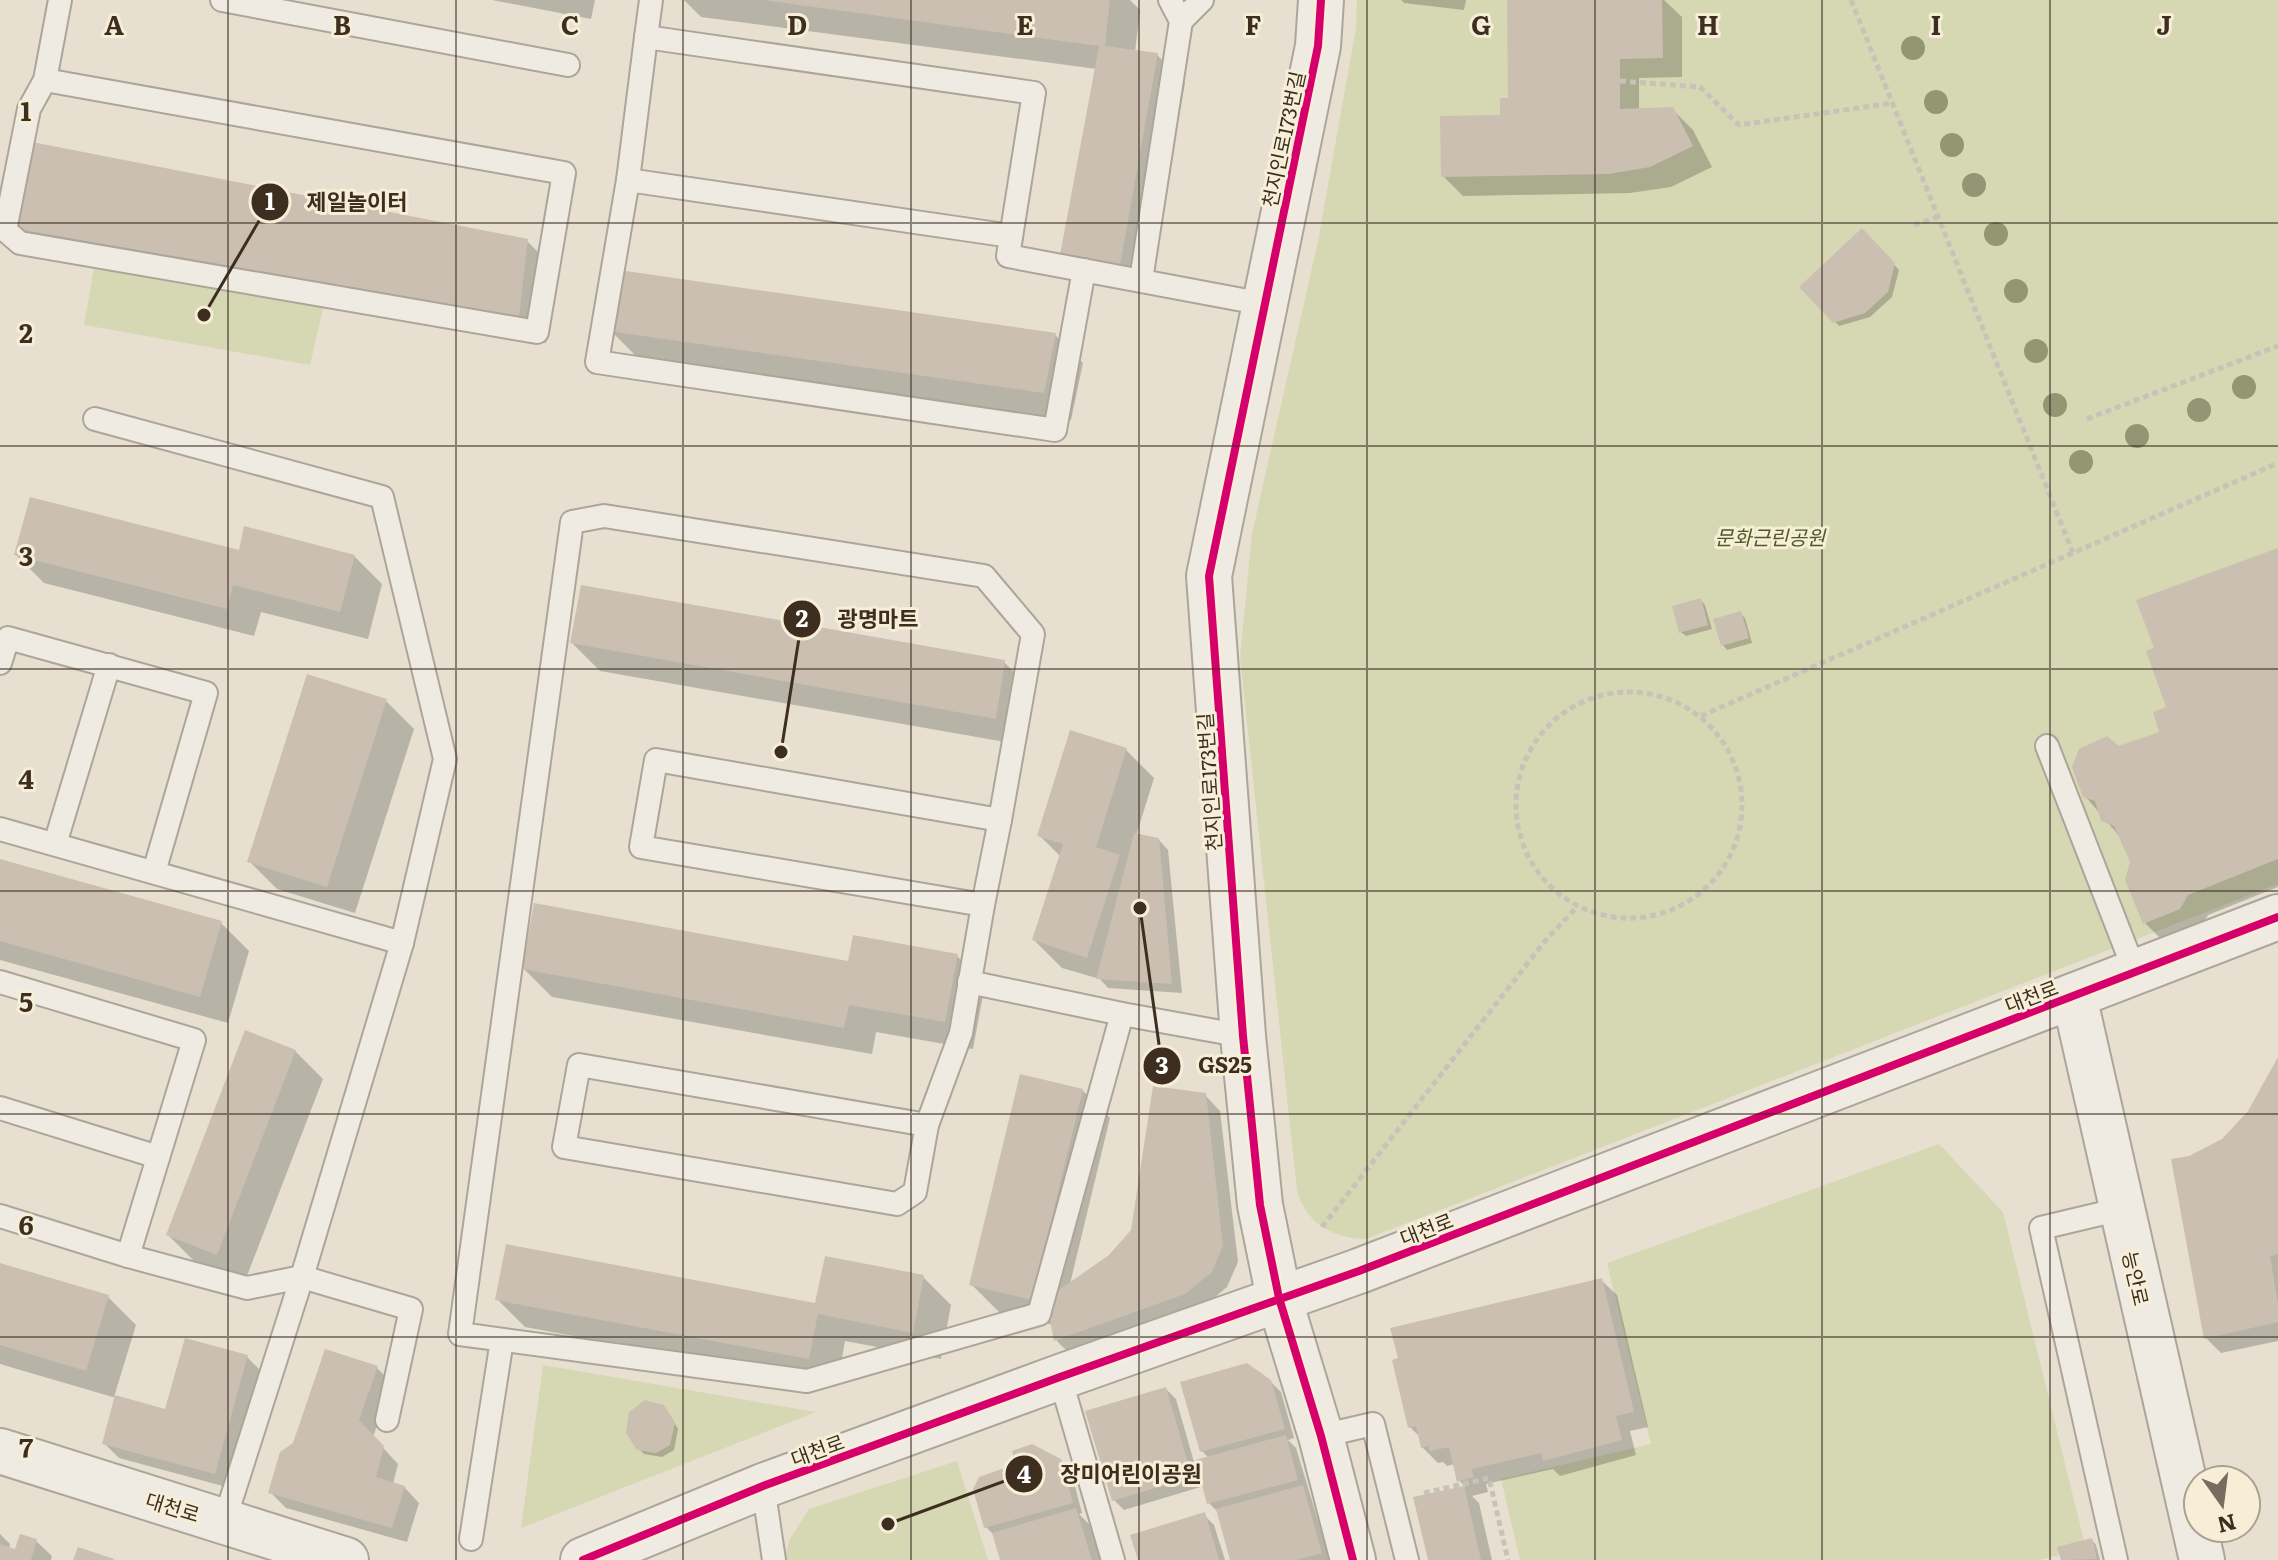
<svg xmlns="http://www.w3.org/2000/svg" width="2278" height="1560" font-family="Literata,'Noto Sans KR',serif">
<style>
.green{fill:#d6d7b3}
.shadow{fill:#0003}
.building{fill:#cbbfb2}
.lines{fill:none;stroke-linecap:round;stroke-linejoin:round}
.service-casing{stroke:#ada599;stroke-width:26}
.minor-casing{stroke:#ada599;stroke-width:48}
.tertiary-casing{stroke:#ada599;stroke-width:48}
.path{stroke:#c8c2b9;stroke-width:5;stroke-dasharray:6 4;stroke-linecap:butt}
.service{stroke:#efebe3;stroke-width:22}
.minor{stroke:#efebe3;stroke-width:44}
.tertiary{stroke:#efebe3;stroke-width:44}
.cycleway-casing{stroke:#f7eed8;stroke-width:13}
.cycleway{stroke:#d6006c;stroke-width:8}
.tree{fill:#929673}
.grid{fill:none;stroke:#3d2e20;stroke-width:2;stroke-opacity:0.55}
.labels{text-anchor:middle;dominant-baseline:central;stroke-width:6;stroke-linejoin:round;paint-order:stroke}
.street-label{font-size:20px;fill:#3d2e20;stroke:#f7eed8}
.park-label{font-size:20px;font-style:italic;fill:#4d5a26;stroke:#f7eed8}
.grid-label{font-size:26px;text-anchor:middle;font-weight:bold;fill:#3d2e20;stroke:#f7eed8;stroke-width:6;stroke-linejoin:round;paint-order:stroke}
.leader{fill:none;stroke:#3d2e20;stroke-width:3}
.callout-dot{fill:#3d2e20;stroke:#f7eed8;stroke-width:3}
.mark-label{font-size:24px;text-anchor:middle;font-weight:bold;fill:#fff}
.callout-label{font-size:22px;text-anchor:middle;font-weight:bold;fill:#3d2e20;stroke:#f7eed8;stroke-width:6;stroke-linejoin:round;paint-order:stroke}
</style>
<rect width="100%" height="100%" fill="#e7e0d1"/>
<g class="green">
<path d="M1357 0H2278V884L1366 1239C1332 1238 1307 1224 1297 1191L1240 657 1252 534 1318 241 1356 28Z"/>
<path d="M95 262 324 304 310 365 84 325Z"/>
<path d="M1939 1144 2003 1212 2086 1549 2039 1560H1520L1501 1479 1651 1444 1607 1263Z"/>
<path d="M543 1365 816 1412 521 1528Z"/>
<path d="M957 1461 988 1560H784L790 1539 809 1509Z"/>
</g>
<g class="shadow">
<path d="M492 0H595L591 19Z"/>
<path d="M684 0H1130L1140 10 1135 52 1157 55 1185 83 1147 292 1063 254 1097 69 701 17Z"/>
<path d="M1401 0H1466L1464 10 1404 3Z"/>
<path d="M1509 0H1664L1682 17V77L1639 78V110L1672 109 1693 130 1712 167 1671 187 1630 193 1463 196 1443 176 1502 117 1510 100Z"/>
<path d="M14 227 527 241 555 269 546 343 42 255Z"/>
<path d="M1862 231 1899 270 1892 297 1870 317 1839 326 1802 287Z"/>
<path d="M610 330 1055 335 1083 363 1071 420 638 358Z"/>
<path d="M2278 550V887L2208 915 2200 929 2165 943 2145 923 2132 862 2121 838 2085 796 2119 748 2162 733 2169 709 2157 649Z"/>
<path d="M240 553 354 556 382 584 368 639 261 612 254 636 44 583 16 555Z"/>
<path d="M1701 600 1705 605 1712 629 1686 636 1681 632Z"/>
<path d="M1740 613 1745 618 1752 643 1727 650 1723 645Z"/>
<path d="M572 643 1004 662 1032 690 1023 745 600 671Z"/>
<path d="M386 701 414 729 355 913 277 889 249 861Z"/>
<path d="M1126 750 1154 778 1136 836 1158 839 1168 850 1182 993 1108 988 1100 979 1062 968 1034 940 1061 857 1039 835Z"/>
<path d="M0 861 221 923 249 951 228 1023 0 960Z"/>
<path d="M957 956 985 984 973 1049 876 1032 872 1054 552 997 524 969 850 963Z"/>
<path d="M295 1051 323 1079 245 1281 196 1263 168 1235Z"/>
<path d="M2278 1061V1341L2221 1353 2206 1338 2189 1158 2223 1141 2249 1112Z"/>
<path d="M1082 1090 1110 1118 1070 1284 1110 1256 1133 1231 1205 1095 1220 1111 1238 1262 1227 1287 1201 1309 1071 1355 1056 1340 1053 1325 1000 1313 972 1285Z"/>
<path d="M0 1265 108 1297 136 1325 114 1397 166 1411 247 1357 263 1373 230 1488 119 1458 104 1443 116 1398 0 1364Z"/>
<path d="M923 1277 951 1305 941 1359 845 1341 837 1385 525 1327 497 1299 817 1305Z"/>
<path d="M1601 1280 1617 1295 1648 1427 1630 1431 1636 1455 1560 1476 1553 1469 1486 1484 1488 1492 1472 1496 1479 1503 1492 1560H1430L1416 1499 1465 1487 1459 1480 1455 1464 1447 1466 1443 1462 1438 1463 1422 1447 1420 1437 1410 1427Z"/>
<path d="M377 1368 392 1383 373 1437 398 1464 393 1484 404 1487 419 1503 407 1542 286 1508 270 1492 295 1444Z"/>
<path d="M1270 1381 1281 1392 1294 1438 1288 1440 1296 1448 1330 1560H1232L1219 1513 1209 1503 1204 1486 1124 1510 1114 1500 1166 1389 1176 1399 1194 1462 1209 1458 1202 1451Z"/>
<path d="M668 1412 678 1429 674 1450 662 1457 644 1454 639 1449Z"/>
<path d="M1060 1461 1071 1471 1082 1513 1079 1514 1091 1526 1101 1560H1002L996 1537 986 1527Z"/>
<path d="M1204 1515 1214 1525 1225 1560H1140Z"/>
<path d="M0 1534 10 1544 9 1549 16 1552 36 1541 52 1556 51 1560H0Z"/>
<path d="M2092 1540 2096 1545 2100 1560H2063L2060 1548Z"/>
</g>
<g class="building">
<path d="M763 0H1110L1105 46 1158 53 1120 265 1060 255 1099 46Z"/>
<path d="M1507 0H1662L1663 58 1620 59V109L1673 107 1693 146 1650 167 1609 174 1441 177 1440 116 1500 115V98H1508Z"/>
<path d="M27 141 528 239 519 316 12 228Z"/>
<path d="M1862 228 1895 263 1888 292 1865 313 1833 323 1799 287Z"/>
<path d="M619 270 1056 333 1044 393 608 331Z"/>
<path d="M30 497 239 550 244 526 355 555 340 612 233 585 227 609 14 555Z"/>
<path d="M2278 548V859L2188 895 2180 909 2143 924 2125 880 2130 862 2114 826 2101 821 2095 801 2083 797 2072 767 2079 749 2107 736 2119 746 2159 732 2153 712 2166 707 2146 651 2154 648 2136 600Z"/>
<path d="M581 585 1005 660 996 719 570 643Z"/>
<path d="M1701 598 1708 625 1679 633 1672 606Z"/>
<path d="M1741 611 1749 638 1721 646 1713 619Z"/>
<path d="M307 674 387 699 327 887 247 862Z"/>
<path d="M1070 730 1127 748 1096 847 1120 855 1087 958 1032 940 1063 844 1037 836Z"/>
<path d="M1134 833 1159 838 1172 984 1096 979Z"/>
<path d="M0 859 222 921 200 997 0 941Z"/>
<path d="M534 903 848 961 853 935 958 954 945 1022 849 1005 844 1028 522 969Z"/>
<path d="M245 1030 296 1050 217 1255 166 1235Z"/>
<path d="M2278 1057V1254L2270 1256 2278 1304V1322L2204 1339 2171 1159 2189 1156 2222 1139 2248 1111Z"/>
<path d="M1020 1074 1083 1089 1032 1300 969 1285Z"/>
<path d="M1153 1086 1206 1093 1223 1246 1212 1272 1185 1294 1054 1341 1046 1299 1109 1255 1131 1230Z"/>
<path d="M506 1244 815 1303 825 1256 924 1275 913 1333 818 1314 809 1359 495 1300Z"/>
<path d="M0 1263 109 1295 86 1371 0 1345Z"/>
<path d="M1602 1278 1634 1412 1616 1416 1622 1440 1543 1461 1541 1453 1472 1469 1474 1477 1457 1482 1449 1447 1430 1451 1428 1446 1421 1448 1416 1426 1408 1428 1392 1360 1398 1358 1390 1328Z"/>
<path d="M185 1338 248 1355 215 1474 102 1444 115 1395 165 1409Z"/>
<path d="M325 1349 378 1366 359 1420 384 1446 376 1477 405 1486 392 1528 268 1493 280 1452 293 1443Z"/>
<path d="M1247 1363 1271 1380 1285 1429 1200 1452 1180 1382Z"/>
<path d="M1166 1387 1192 1477 1112 1501 1085 1411Z"/>
<path d="M645 1400 664 1405 675 1423 670 1445 656 1453 637 1450 626 1433 629 1412Z"/>
<path d="M1286 1435 1298 1480 1207 1504 1195 1460Z"/>
<path d="M1032 1444 1061 1459 1073 1503 984 1528 973 1489 979 1477 1016 1464 1012 1451Z"/>
<path d="M1303 1485 1322 1553 1296 1560H1230L1216 1509Z"/>
<path d="M1464 1486 1481 1560H1428L1413 1497Z"/>
<path d="M1076 1508 1092 1560H1000L992 1533Z"/>
<path d="M1205 1512 1219 1560H1138L1130 1535Z"/>
<path d="M20 1534 37 1539 31 1560H0V1544L15 1549Z"/>
<path d="M2092 1538 2097 1559 2061 1560 2057 1547Z"/>
<path d="M78 1547 114 1559V1560H73Z"/>
</g>
<g class="lines">
<g class="service-casing">
<g id="service">
<path d="M222 0 568 65"/>
<path d="M651 0 646 37 1034 93 1008 256 1264 304"/>
<path d="M1181 21 1202 0"/>
<path d="M646 37 628 180 1011 236"/>
<path d="M45 80 564 173 537 332 20 243 5 230 29 109 45 80 60 0"/>
<path d="M628 180 597 362 1055 430 1084 270"/>
<path d="M1141 280 1181 21 1170 0"/>
<path d="M95 419 382 497 445 759 402 943 302 1277 224 1522"/>
<path d="M0 663 8 638 206 693 154 872"/>
<path d="M2047 746 2135 972"/>
<path d="M0 829 402 943"/>
<path d="M55 844 109 665"/>
<path d="M983 905 1000 820"/>
<path d="M0 982 194 1040 128 1256"/>
<path d="M969 982 1122 1014 1243 1036"/>
<path d="M579 1065 927 1125 915 1192 897 1204 564 1147Z"/>
<path d="M0 1108 158 1157"/>
<path d="M927 1125 961 1033 983 905 641 847 656 760 1000 820 1033 634 984 576 604 516 572 522 460 1334 807 1381 1039 1314 1122 1014"/>
<path d="M0 1216 128 1256 247 1288 302 1277 411 1309 387 1420"/>
<path d="M1060 1377 1113 1560"/>
<path d="M1321 1436 1373 1424 1407 1560"/>
<path d="M763 1486 774 1560"/>
<path d="M471 1539 502 1340"/>
<path d="M2116 1560 2041 1228 2121 1209"/>
</g>
</g>
<g class="minor-casing">
<g id="minor">
<path d="M2074 996 2202 1560"/>
<path d="M1279 1298 1321 1436 1353 1560"/>
<path d="M0 1451 346 1560"/>
<path d="M583 1560 763 1486 1060 1377 1359 1271 2278 917"/>
</g>
</g>
<g class="tertiary-casing">
<path id="tertiary" d="M1279 1298 1260 1205 1243 1036 1209 576 1318 46 1321 0"/>
</g>
<g class="path">
<path d="M1851 0 2073 553"/>
<path d="M1620 81 1700 87 1739 125 1893 103"/>
<path d="M1914 225 1938 217"/>
<path d="M2087 419 2278 346"/>
<circle cx="1629" cy="805" r="113"/>
<path d="M1701 716 2278 463"/>
<path d="M1322 1227 1545 941 1577 907"/>
<path d="M1424 1493 1489 1478 1508 1560"/>
</g>
<use href="#service" class="service"/>
<use href="#minor" class="minor"/>
<use href="#tertiary" class="tertiary"/>
<g class="cycleway-casing">
<g id="cycleway">
<path d="M1321 0 1318 46 1209 576 1243 1036 1260 1205 1279 1298 1321 1436 1353 1560"/>
<path d="M583 1560 763 1486 1060 1377 1359 1271 2278 917"/>
</g>
</g>
<use href="#cycleway" class="cycleway"/>
</g>
<g class="tree">
<circle cx="1913" cy="48" r="12"/>
<circle cx="1936" cy="102" r="12"/>
<circle cx="1952" cy="145" r="12"/>
<circle cx="1974" cy="185" r="12"/>
<circle cx="1996" cy="234" r="12"/>
<circle cx="2016" cy="291" r="12"/>
<circle cx="2036" cy="351" r="12"/>
<circle cx="2244" cy="387" r="12"/>
<circle cx="2055" cy="405" r="12"/>
<circle cx="2199" cy="410" r="12"/>
<circle cx="2137" cy="436" r="12"/>
<circle cx="2081" cy="462" r="12"/>
</g>
<path class="grid" d="M228 0V1560M456 0V1560M683 0V1560M911 0V1560M1139 0V1560M1367 0V1560M1595 0V1560M1822 0V1560M2050 0V1560M0 223H2278M0 446H2278M0 669H2278M0 891H2278M0 1114H2278M0 1337H2278"/>
<g class="labels">
<g class="street-label">
<text transform="translate(1282 139) rotate(-78)">천지인로173번길</text>
<text transform="translate(1208 782) rotate(-94)">천지인로173번길</text>
<text transform="translate(2031 995) rotate(-21)">대천로</text>
<text transform="translate(1426 1228) rotate(-21)">대천로</text>
<text transform="translate(2137 1278) rotate(77)">능안로</text>
<text transform="translate(817 1449) rotate(-20)">대천로</text>
<text transform="translate(173 1506) rotate(17)">대천로</text>
</g>
<g class="park-label">
<text x="1770" y="536">문화근린공원</text>
</g>
</g>
<g class="grid-label">
<text x="114" y="35">A</text>
<text x="342" y="35">B</text>
<text x="570" y="35">C</text>
<text x="797" y="35">D</text>
<text x="1025" y="35">E</text>
<text x="1253" y="35">F</text>
<text x="1481" y="35">G</text>
<text x="1708" y="35">H</text>
<text x="1936" y="35">I</text>
<text x="2164" y="35">J</text>
<text x="26" y="121">1</text>
<text x="26" y="343">2</text>
<text x="26" y="566">3</text>
<text x="26" y="789">4</text>
<text x="26" y="1012">5</text>
<text x="26" y="1235">6</text>
<text x="26" y="1458">7</text>
</g>
<path class="leader" d="M204 315L270 202M781 752L802 619M1140 908L1162 1066M888 1524L1024 1474"/>
<g class="callout-dot">
<circle cx="204" cy="315" r="8"/>
<circle cx="781" cy="752" r="8"/>
<circle cx="1140" cy="908" r="8"/>
<circle cx="888" cy="1524" r="8"/>
<circle cx="270" cy="202" r="20"/>
<circle cx="802" cy="619" r="20"/>
<circle cx="1162" cy="1066" r="20"/>
<circle cx="1024" cy="1474" r="20"/>
</g>
<g class="mark-label">
<text x="270" y="210">1</text>
<text x="802" y="627">2</text>
<text x="1162" y="1074">3</text>
<text x="1024" y="1483">4</text>
</g>
<g class="callout-label">
<text x="357" y="210">제일놀이터</text>
<text x="878" y="627">광명마트</text>
<text x="1225" y="1073">GS25</text>
<text x="1131" y="1482">장미어린이공원</text>
</g>
<g transform="translate(2222 1504) rotate(166)"><circle r="38" fill="#f7eed8" stroke="#ada18e" stroke-width="2"/>
<path d="M0-6L14 30L0 20L-14 30Z" fill="#786c5e"/>
<text y="-12" font-size="22" font-weight="bold" text-anchor="middle" fill="#3d2e20">N</text>
</g>
</svg>
